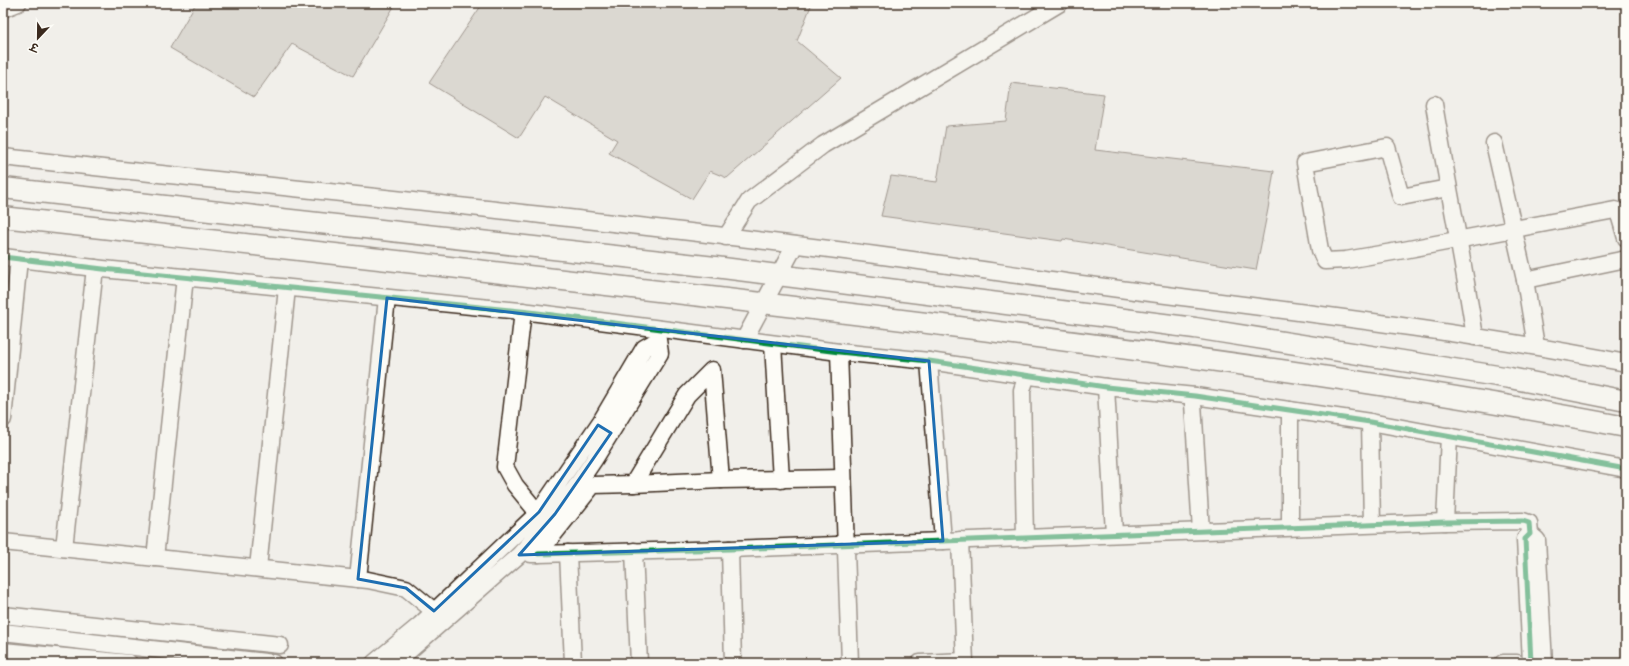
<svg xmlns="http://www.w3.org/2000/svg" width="1629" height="666" font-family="'Balsamiq Sans','Playpen Sans Deva',sans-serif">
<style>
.building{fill:#c1bcb4;stroke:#3b2a1e}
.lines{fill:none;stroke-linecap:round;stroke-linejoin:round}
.minor-casing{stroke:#3b2a1e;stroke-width:19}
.major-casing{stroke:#3b2a1e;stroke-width:23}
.minor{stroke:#fdfcf7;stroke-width:16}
.major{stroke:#fdfcf7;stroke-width:20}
.cycleway-casing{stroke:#fdfcf7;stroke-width:8}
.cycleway{stroke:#00873e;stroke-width:5}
.marked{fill:none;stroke:#1f6fb2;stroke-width:3;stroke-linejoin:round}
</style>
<rect width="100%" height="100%" fill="#f1efea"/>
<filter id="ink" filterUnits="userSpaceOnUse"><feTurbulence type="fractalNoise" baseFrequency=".025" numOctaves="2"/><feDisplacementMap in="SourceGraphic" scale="8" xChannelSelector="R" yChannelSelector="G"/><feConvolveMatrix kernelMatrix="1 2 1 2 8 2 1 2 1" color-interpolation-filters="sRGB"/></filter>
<g filter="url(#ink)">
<g class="building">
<path d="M196 3H396L353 76 292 44 254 97 170 48Z"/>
<path d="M483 3H812L797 41 841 78 727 178 710 171 692 199 609 153 617 140 545 97 519 138 429 83Z"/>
<path d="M1011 83 1104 94 1095 150 1274 171 1268 209 1256 270 1063 239 1062 241 881 216 891 176 937 182 946 126 1006 121Z"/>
</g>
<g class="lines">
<g class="minor-casing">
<g id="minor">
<path d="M3 9 18 3"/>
<path d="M1434 104C1447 182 1463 259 1475 337"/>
<path d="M1494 143 1525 280 1536 346"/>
<path d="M3 157C284 188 565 215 845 251 924 261 1002 273 1081 284 1263 308 1446 328 1626 363"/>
<path d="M1448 188 1401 197 1387 147 1305 163 1320 250 1325 261 1346 260 1404 250 1615 210 1618 211 1626 238"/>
<path d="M726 237 749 201 823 145 1060 3"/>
<path d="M3 257 103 269 530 312 839 352 929 361 1106 387 1195 396 1370 422 1626 469"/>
<path d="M1525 280 1626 259"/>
<path d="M523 311 505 467 515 485 538 513"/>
<path d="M744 340 795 245"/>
<path d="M773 344 781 480"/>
<path d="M839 352 850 663"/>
<path d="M929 361 943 541"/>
<path d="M1106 387 1114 534"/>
<path d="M1195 396 1193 403 1201 531"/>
<path d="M1290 410V527"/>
<path d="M3 419 19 259"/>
<path d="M1370 422 1372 524"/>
<path d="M633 484 721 480"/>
<path d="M1445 522 1449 436"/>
<path d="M1530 534 1537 540 1544 663"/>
<path d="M1025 538 1022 390 1027 375"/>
<path d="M960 540 965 663"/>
<path d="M3 542 368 580 406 588 434 611"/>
<path d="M64 548 95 268"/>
<path d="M730 549 733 663"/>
<path d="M634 551 639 663"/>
<path d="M568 553 573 663"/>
<path d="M531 554H538L593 485 633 484 687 395 712 370 721 480 843 478"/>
<path d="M538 554 730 549 1445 522 1523 521 1529 523 1530 534 1525 539 1531 663"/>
<path d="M155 558 185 277"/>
<path d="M258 568 287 288"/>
<path d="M358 579 387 298"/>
<path d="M3 615 280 645"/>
<path d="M3 632 274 663"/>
<path d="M3 651 129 663"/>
<path d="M374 663 420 625 538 513 601 421 644 348 658 340 660 353 594 460 575 488 544 527 519 555 395 663"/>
<path d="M920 663 965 661"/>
<path d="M1503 663H1517"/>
</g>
</g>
<g class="major-casing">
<g id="major">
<path d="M3 188 715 267 1195 328 1510 378 1626 401"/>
<path d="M3 217C316 252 630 286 943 325 1171 354 1400 384 1626 427"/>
</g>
</g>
<use href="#minor" class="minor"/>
<use href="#major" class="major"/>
<g class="cycleway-casing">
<g id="cycleway">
<path d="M3 257 103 269 530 312 839 352 929 361 1106 387 1195 396 1370 422 1626 469"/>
<path d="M538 554 730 549 1445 522 1523 521 1529 523 1530 534 1525 539 1531 663"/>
</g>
</g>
<use href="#cycleway" class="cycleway"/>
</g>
</g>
<path d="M0 0H1629V666H0ZM387 298 929 361 943 541 519 555 555 514 611 433 598 425 539 512 434 611 406 588 358 579Z" fill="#f1efea" fill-opacity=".55" fill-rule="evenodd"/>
<path class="marked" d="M387 298 929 361 943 541 519 555 555 514 611 433 598 425 539 512 434 611 406 588 358 579Z"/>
<rect width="1629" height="666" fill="none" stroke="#fdfcf7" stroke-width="16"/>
<rect x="8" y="8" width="1613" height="650" fill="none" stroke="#3b2a1e" stroke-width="1.5" filter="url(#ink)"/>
<g transform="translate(38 38) rotate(202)" stroke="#fdfcf7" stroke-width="3" paint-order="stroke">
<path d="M0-3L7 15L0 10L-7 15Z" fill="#3b2a1e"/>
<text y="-6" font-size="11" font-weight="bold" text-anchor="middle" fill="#3b2a1e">उ</text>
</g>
</svg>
